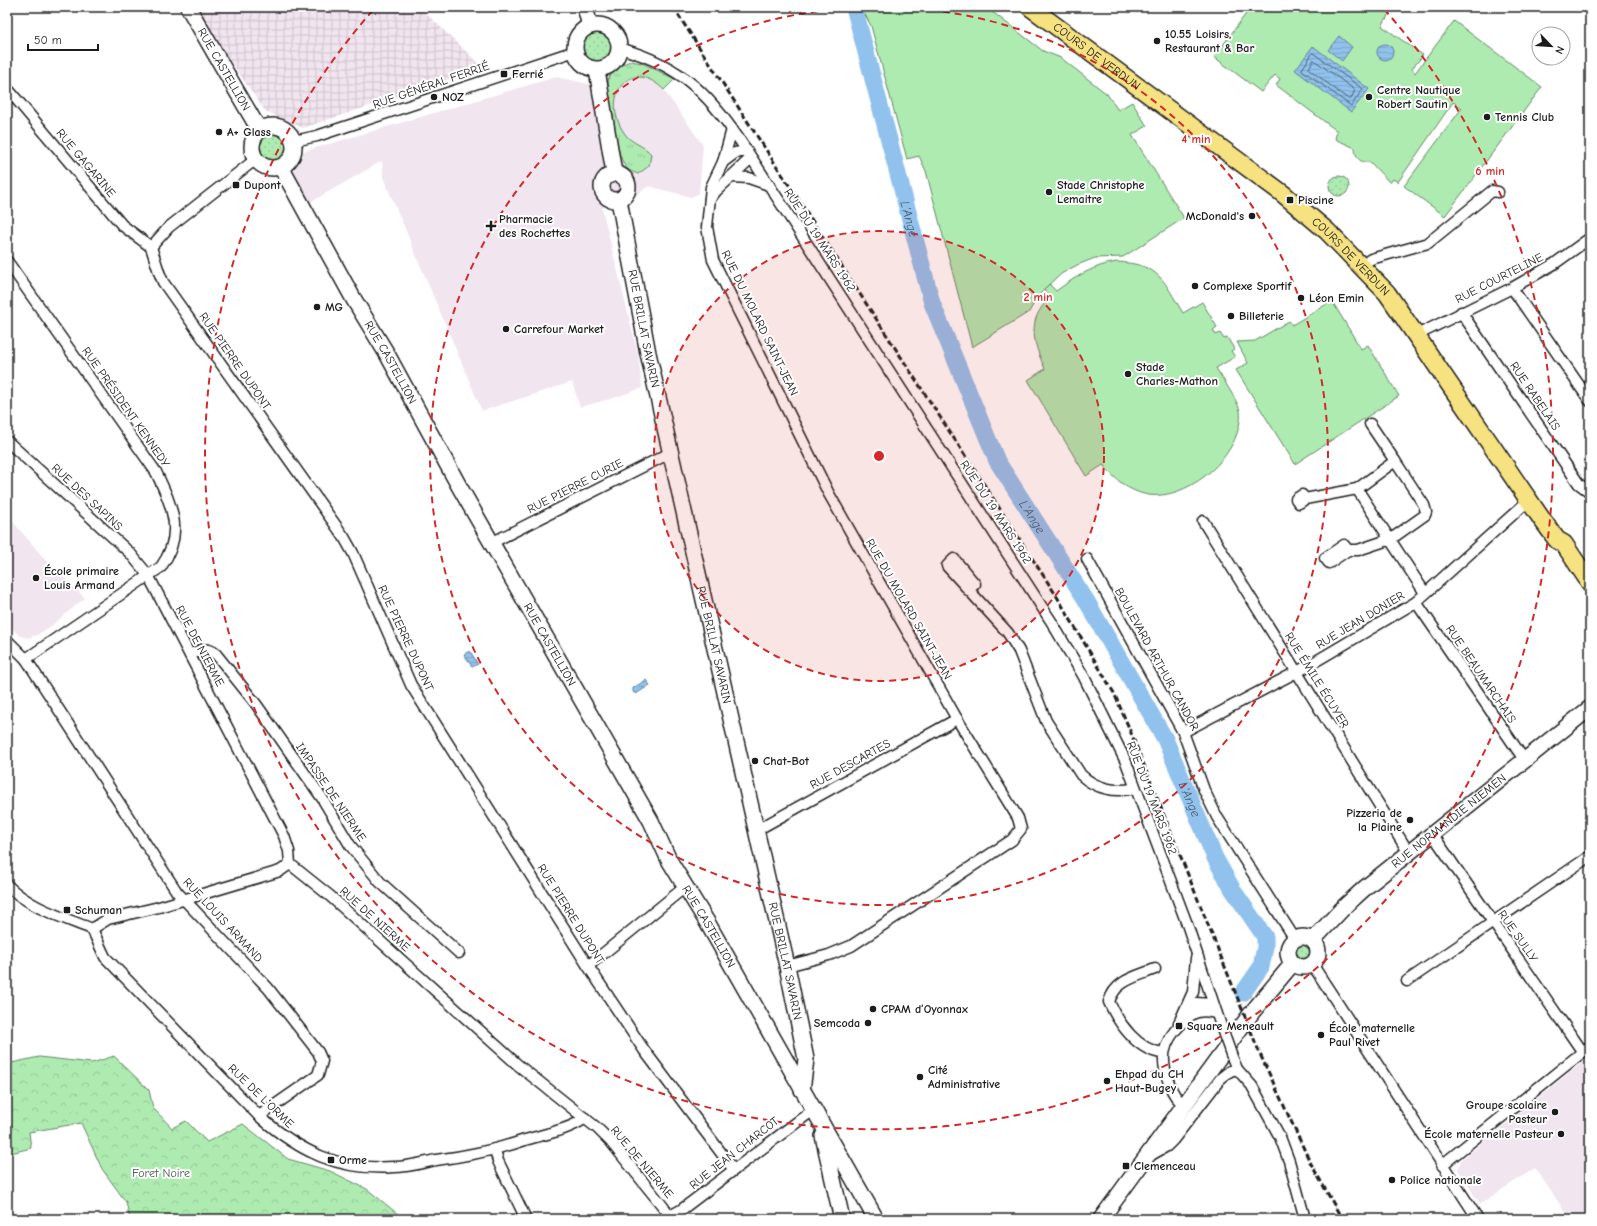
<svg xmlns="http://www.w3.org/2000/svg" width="1597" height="1226" font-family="'Comic Neue',sans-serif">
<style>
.built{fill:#f1e5f0}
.industrial{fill:url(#industrial-grid)}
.grass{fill:url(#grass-tufts);stroke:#658466}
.forest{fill:url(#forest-crowns);stroke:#658466}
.garden{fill:url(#garden-dots);stroke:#658466}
.pitch{fill:#aeebb1;stroke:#658466}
.water{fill:url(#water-rules);stroke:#628099}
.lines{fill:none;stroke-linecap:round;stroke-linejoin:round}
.shore{stroke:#4b5e70;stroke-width:1}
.river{stroke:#91c2ed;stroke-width:17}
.minor-casing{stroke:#1c1c1c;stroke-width:13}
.secondary-casing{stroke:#1c1c1c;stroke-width:18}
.primary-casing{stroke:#1c1c1c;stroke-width:20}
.minor{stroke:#fff;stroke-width:10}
.secondary{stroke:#fff;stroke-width:15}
.primary{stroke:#f6e281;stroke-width:17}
.rail{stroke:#1c1c1c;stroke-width:3;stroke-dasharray:6 3;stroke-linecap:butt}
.minor-bridge-casing{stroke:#1c1c1c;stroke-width:13;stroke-linecap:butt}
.minor-bridge{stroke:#fff;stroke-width:10}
.ring{fill:none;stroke:#d62828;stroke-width:2;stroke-dasharray:7 5}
.poi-dot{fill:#1c1c1c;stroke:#fff;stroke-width:1.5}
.labels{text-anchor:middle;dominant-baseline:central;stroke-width:4;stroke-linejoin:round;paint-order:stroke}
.poi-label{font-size:12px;font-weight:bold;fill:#1c1c1c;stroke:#fff;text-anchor:start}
.street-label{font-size:12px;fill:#1c1c1c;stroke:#fff}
.park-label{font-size:12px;fill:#485a49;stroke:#fff}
.water-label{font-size:13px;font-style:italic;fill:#4b5e70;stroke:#fff}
.centre{fill:#d62828;stroke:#fff;stroke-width:2}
.ring-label{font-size:12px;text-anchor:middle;font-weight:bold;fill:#d62828;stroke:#fff;stroke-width:4;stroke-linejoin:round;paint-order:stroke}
</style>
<defs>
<pattern id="industrial-grid" width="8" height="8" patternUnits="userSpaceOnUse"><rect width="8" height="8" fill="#f1e5f0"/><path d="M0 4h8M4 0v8" fill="none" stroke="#cec4cd"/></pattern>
<pattern id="grass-tufts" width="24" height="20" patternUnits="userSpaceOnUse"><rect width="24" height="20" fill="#aeebb1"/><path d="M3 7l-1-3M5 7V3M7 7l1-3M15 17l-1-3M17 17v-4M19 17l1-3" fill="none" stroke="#95c998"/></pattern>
<pattern id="forest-crowns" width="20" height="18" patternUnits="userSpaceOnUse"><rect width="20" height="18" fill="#aeebb1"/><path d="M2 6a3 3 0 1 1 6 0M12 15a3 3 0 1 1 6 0" fill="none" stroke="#95c998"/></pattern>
<pattern id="garden-dots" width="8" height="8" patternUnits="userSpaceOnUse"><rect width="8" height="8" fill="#aeebb1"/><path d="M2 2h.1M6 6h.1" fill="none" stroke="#95c998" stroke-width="1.8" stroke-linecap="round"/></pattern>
<pattern id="water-rules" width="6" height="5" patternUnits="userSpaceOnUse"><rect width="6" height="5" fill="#91c2ed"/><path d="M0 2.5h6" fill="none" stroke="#7ca6cb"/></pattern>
</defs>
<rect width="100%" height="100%" fill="#fff"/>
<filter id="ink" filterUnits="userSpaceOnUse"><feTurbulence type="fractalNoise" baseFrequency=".025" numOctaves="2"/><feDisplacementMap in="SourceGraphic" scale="8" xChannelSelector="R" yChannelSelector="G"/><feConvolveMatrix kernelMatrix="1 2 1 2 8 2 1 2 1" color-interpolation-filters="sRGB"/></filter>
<g filter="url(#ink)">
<g class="built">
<path d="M627 74 651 80 664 90 703 145 699 193 691 197 648 186 632 199 602 208 638 354 642 388 614 398 580 407 572 382 482 411 383 177 382 161 309 203 292 176 302 152 556 77 589 84Z"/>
<path d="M7 515 44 558 85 598 51 626 37 635 28 638 20 636 7 624Z"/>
<path d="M1590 1056V1219H1570L1535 1168 1480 1204 1458 1170 1461 1160Z"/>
</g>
<path class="industrial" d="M193 7H419L484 68 303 128 265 111Z"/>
<path class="grass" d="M630 61 642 63 675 79 664 90C627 54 600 100 625 134 631 143 645 146 651 154L649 166 638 174C633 172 628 171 625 166 616 153 605 93 609 77L621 65Z"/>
<path class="forest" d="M114 1056 149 1090 153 1108 172 1128 186 1121 207 1142 243 1124 288 1159 330 1171 367 1189 404 1219H130L126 1202 102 1169 81 1123 29 1132 31 1148 7 1154V1064L39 1057 92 1063Z"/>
<g class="garden">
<circle cx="598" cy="47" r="16"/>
<circle cx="274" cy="147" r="14"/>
<circle cx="1339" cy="186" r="10"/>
<circle cx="1304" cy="951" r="8"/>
</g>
<g class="pitch">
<path d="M861 7H986L1043 51 1061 58 1107 94 1118 110 1132 102 1147 126 1132 135 1184 218 1123 257 1095 258 1077 265 1061 274 1038 296 1029 312 972 347 926 171 919 156 907 159 871 26Z"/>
<path d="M1251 7H1387L1392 9 1382 26 1423 55 1412 69 1415 73 1454 21 1542 87 1445 216 1404 186 1462 108 1453 102 1398 182 1393 179 1390 183 1370 162C1360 164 1355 157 1355 148L1335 139 1337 131 1276 85 1280 79 1275 75 1261 92 1214 57Z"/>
<path d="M1117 262C1160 264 1163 280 1183 313L1202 302 1217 327 1213 330 1216 335 1220 333 1224 339 1227 337 1234 349 1231 351 1235 357 1216 368C1222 378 1238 401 1240 411 1241 415 1240 422 1239 426 1232 462 1186 500 1148 495 1128 491 1116 480 1103 465L1086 476 1028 380 1045 369C1033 342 1026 320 1050 298L1044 290 1049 284 1056 291C1075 277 1094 265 1117 262Z"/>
<path d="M1332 301 1361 349 1368 345 1399 396 1295 464 1236 370 1248 363 1237 342 1255 341 1289 321 1292 325Z"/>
</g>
<g class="water">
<path d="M1339 36 1352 47 1342 61 1328 50Z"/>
<circle cx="1385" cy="52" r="8"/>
<path d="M1313 46 1369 89 1351 112 1295 70Z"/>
<path d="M470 651 478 664 472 667 464 654Z"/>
<path d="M646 680 650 685 636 694 633 692V688Z"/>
</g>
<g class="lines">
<g class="shore">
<path d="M1313 53 1363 89 1351 106 1302 70Z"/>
<path d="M1314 60 1355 90 1351 99H1348L1309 69Z"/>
</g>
<path class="river" id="s1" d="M854 7 932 303 997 461 1086 600 1165 739 1215 858 1233 890 1265 937V947L1261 967 1243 993"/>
<g class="minor-casing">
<g id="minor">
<path d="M619 48C685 66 711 97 747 151L1051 621 1084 677 1126 762 1187 924 1222 1029"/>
<path d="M7 88 122 225 151 247"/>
<path d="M294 141 317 136 575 51"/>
<path d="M747 151 735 153 723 162 711 187 707 227 713 260 829 494 957 719 1018 818 1021 829 1012 840 851 946 829 955 787 966"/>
<path d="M723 162 732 129"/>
<path d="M732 177 749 178 769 185"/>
<path d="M710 199 716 191 751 158"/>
<path d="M151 247 159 272 163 282 344 537 353 553 411 685 588 966 644 1050 734 1170"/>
<path d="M151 247 169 227 256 159"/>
<path d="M7 261 156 472C172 506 185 533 161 567L26 659"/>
<path d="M1361 265 1371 259 1428 243 1492 191 1498 192"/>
<path d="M1512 288 1590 401"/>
<path d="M1461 312 1579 484 1590 492"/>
<path d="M1417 335 1512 288 1554 264 1590 238"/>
<path d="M1370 424 1395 461"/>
<path d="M7 441 130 553 148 575 284 836 289 851 290 864 330 896 518 1065 597 1128 611 1142 673 1219"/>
<path d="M1305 499 1302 495 1296 499 1299 503 1305 499 1357 489"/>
<path d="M1203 521 1409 853"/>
<path d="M491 543 670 453"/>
<path d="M1348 550 1344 545 1325 558 1329 563 1348 550H1358L1391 539 1425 515 1426 512 1424 505 1395 461 1357 489 1425 593"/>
<path d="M1087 559 1183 732 1204 790 1217 817 1295 939"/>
<path d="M968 590 975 584 954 559 947 566 1008 633 1019 651 1046 721 1081 775C1096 789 1116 793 1135 788"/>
<path d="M1416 602 1525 761"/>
<path d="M7 640 26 659 177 892 268 988 318 1052 322 1061 318 1075 259 1116"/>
<path d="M190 655C200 650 206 646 216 654L256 704 322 798 350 845 380 882 459 953"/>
<path d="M1183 732 1306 667 1416 602 1529 500"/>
<path d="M755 831 957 719"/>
<path d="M1433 835 1582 1051"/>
<path d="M7 885C30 908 62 917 92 929"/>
<path d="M92 929 105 957 259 1116C300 1152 339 1171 394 1167 408 1167 422 1163 436 1160 467 1156 496 1150 525 1140 542 1135 572 1129 585 1118"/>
<path d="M92 929 108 919 159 907 280 871 290 864"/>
<path d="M1312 964 1478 1219"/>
<path d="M588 966 685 887"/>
<path d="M1155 969C1136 977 1115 980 1109 1002 1119 1024 1138 1051 1163 1053"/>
<path d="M1407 981 1590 856"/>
<path d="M1186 1010 1196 1003 1213 1004"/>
<path d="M1179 1023 1193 992 1196 958"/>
<path d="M1232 1057 1237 1069 1252 1086 1280 1137 1289 1161 1305 1219"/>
<path d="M1185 1105C1176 1100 1172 1092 1169 1083 1160 1059 1162 1043 1181 1024 1186 1019 1191 1013 1198 1012 1204 1010 1210 1012 1216 1013"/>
<path d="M495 1150 498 1161 526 1219"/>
<path d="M1151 1155 1167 1146 1173 1140 1221 1078 1230 1071 1237 1069"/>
<path d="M1442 1165 1590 1046"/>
<path d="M670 1216 681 1210 813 1110"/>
</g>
</g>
<g class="secondary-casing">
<g id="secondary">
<path id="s2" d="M188 7 254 121 261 130"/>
<path d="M585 7 590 26"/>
<circle cx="597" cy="47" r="22"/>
<path d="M597 70 614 173"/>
<circle cx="273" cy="147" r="21"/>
<path id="s3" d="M281 167 353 298 387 354 459 486 651 821 669 860 707 922 876 1219"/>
<circle cx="615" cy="187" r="13"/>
<path id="s4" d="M619 200 648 353 787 966 806 1059 802 1090"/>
<circle cx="1303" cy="952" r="15"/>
<path id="s5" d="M1313 940 1345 906 1366 887 1590 708"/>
<path d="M823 1136 842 1219"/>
<path d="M1101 1219 1253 1011 1293 963"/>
</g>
</g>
<g class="primary-casing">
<g id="primary">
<path id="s6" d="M1030 7 1282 193 1327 231 1387 293 1541 518 1557 540 1564 544 1590 583"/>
</g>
</g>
<use href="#minor" class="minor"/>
<use href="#secondary" class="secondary"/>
<use href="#primary" class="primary"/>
<path class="rail" d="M673 7 1056 595 1114 693 1129 728 1260 1054 1310 1162 1342 1219"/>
<g class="minor-bridge-casing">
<path id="minor-bridge" d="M1222 1029 1232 1057"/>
</g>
<use href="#minor-bridge" class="minor-bridge"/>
</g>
</g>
<circle cx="879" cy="456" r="225" fill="#d62828" fill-opacity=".12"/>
<g class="ring">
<circle cx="879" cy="456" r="225"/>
<path d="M883 7A449 449 0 1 1 875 7"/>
<path d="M1384 9A674 674 0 1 1 374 9"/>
</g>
<g class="poi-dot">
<circle cx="1157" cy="41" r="4"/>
<rect x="500" y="70" width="8" height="8" rx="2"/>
<circle cx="434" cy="97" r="4"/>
<circle cx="1369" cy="97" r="4"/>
<circle cx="1487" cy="117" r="4"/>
<circle cx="219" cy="132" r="4"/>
<rect x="232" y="181" width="8" height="8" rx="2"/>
<circle cx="1049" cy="192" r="4"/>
<rect x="1286" y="196" width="8" height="8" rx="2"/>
<circle cx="1252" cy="216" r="4"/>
<path d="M489 220h4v4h4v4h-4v4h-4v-4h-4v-4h4z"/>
<circle cx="1195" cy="286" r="4"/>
<circle cx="1301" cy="298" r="4"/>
<circle cx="317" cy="307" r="4"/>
<circle cx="1231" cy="316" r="4"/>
<circle cx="506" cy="329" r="4"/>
<circle cx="1128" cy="374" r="4"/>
<circle cx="36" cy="578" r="4"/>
<circle cx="755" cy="761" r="4"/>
<circle cx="1410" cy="820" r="4"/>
<rect x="63" y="906" width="8" height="8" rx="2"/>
<circle cx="873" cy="1009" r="4"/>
<circle cx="868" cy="1023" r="4"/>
<rect x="1175" y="1022" width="8" height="8" rx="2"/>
<circle cx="1321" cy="1035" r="4"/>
<circle cx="920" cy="1077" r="4"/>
<circle cx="1107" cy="1081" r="4"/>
<circle cx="1555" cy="1112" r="4"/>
<circle cx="1561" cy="1134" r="4"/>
<rect x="327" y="1156" width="8" height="8" rx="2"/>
<rect x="1122" y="1162" width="8" height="8" rx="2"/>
<circle cx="1392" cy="1180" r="4"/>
</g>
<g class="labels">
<g class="poi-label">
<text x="1165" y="34">10.55 Loisirs,<tspan x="1165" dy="14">Restaurant &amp; Bar</tspan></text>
<text x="512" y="74">Ferrié</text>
<text x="1377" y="90">Centre Nautique<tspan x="1377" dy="14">Robert Sautin</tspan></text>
<text x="442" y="97">NOZ</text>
<text x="1495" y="117">Tennis Club</text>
<text x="227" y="132">A+ Glass</text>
<text x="244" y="185">Dupont</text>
<text x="1057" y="185">Stade Christophe<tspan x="1057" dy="14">Lemaitre</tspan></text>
<text x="1298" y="200">Piscine</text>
<text x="1244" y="216" text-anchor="end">McDonald's</text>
<text x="499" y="219">Pharmacie<tspan x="499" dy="14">des Rochettes</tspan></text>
<text x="1203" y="286">Complexe Sportif</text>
<text x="1309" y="298">Léon Emin</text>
<text x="325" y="307">MG</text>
<text x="1239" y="316">Billeterie</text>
<text x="514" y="329">Carrefour Market</text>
<text x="1136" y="367">Stade<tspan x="1136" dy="14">Charles-Mathon</tspan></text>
<text x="44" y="571">École primaire<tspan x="44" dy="14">Louis Armand</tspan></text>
<text x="763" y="761">Chat-Bot</text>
<text x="1402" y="813" text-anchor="end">Pizzeria de<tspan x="1402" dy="14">la Plaine</tspan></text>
<text x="75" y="910">Schuman</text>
<text x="881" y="1009">CPAM d’Oyonnax</text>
<text x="860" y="1023" text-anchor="end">Semcoda</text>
<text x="1187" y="1026">Square Meneault</text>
<text x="1329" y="1028">École maternelle<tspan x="1329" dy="14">Paul Rivet</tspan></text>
<text x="928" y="1070">Cité<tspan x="928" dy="14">Administrative</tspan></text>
<text x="1115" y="1074">Ehpad du CH<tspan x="1115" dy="14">Haut-Bugey</tspan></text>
<text x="1547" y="1105" text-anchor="end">Groupe scolaire<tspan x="1547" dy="14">Pasteur</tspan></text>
<text x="1553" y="1134" text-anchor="end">École maternelle Pasteur</text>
<text x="339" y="1160">Orme</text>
<text x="1134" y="1166">Clemenceau</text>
<text x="1400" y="1180">Police nationale</text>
</g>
<g class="street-label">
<text stroke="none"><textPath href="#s6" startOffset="83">COURS DE VERDUN</textPath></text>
<text stroke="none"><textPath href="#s2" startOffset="72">RUE CASTELLION</textPath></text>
<text transform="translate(431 85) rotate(-19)">RUE GÉNÉRAL FERRIÉ</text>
<text transform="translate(86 163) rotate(50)">RUE GAGARINE</text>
<text transform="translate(820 240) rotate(57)">RUE DU 19 MARS 1962</text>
<text stroke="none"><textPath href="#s6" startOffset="407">COURS DE VERDUN</textPath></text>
<text transform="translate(1499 278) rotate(-27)">RUE COURTELINE</text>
<text transform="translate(760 323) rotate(64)">RUE DU MOLARD SAINT-JEAN</text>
<text stroke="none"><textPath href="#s4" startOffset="131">RUE BRILLAT SAVARIN</textPath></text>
<text transform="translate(235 361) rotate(55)">RUE PIERRE DUPONT</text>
<text stroke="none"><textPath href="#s3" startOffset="224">RUE CASTELLION</textPath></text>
<text transform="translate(1535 396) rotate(56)">RUE RABELAIS</text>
<text transform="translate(126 407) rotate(55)">RUE PRÉSIDENT KENNEDY</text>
<text transform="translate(575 486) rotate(-27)">RUE PIERRE CURIE</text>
<text transform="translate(87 497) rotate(43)">RUE DES SAPINS</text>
<text transform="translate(996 512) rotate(57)">RUE DU 19 MARS 1962</text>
<text transform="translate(909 609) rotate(60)">RUE DU MOLARD SAINT-JEAN</text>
<text transform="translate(1360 620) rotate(-31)">RUE JEAN DONIER</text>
<text transform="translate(406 638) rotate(65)">RUE PIERRE DUPONT</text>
<text stroke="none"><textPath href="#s3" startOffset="548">RUE CASTELLION</textPath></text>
<text stroke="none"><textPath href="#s4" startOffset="455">RUE BRILLAT SAVARIN</textPath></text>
<text transform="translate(200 646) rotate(62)">RUE DE NIERME</text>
<text transform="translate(1157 659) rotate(61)">BOULEVARD ARTHUR CANDOR</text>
<text transform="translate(1481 674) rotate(56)">RUE BEAUMARCHAIS</text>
<text transform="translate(1317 680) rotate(58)">RUE ÉMILE ÉCUYER</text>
<text transform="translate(850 764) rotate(-29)">RUE DESCARTES</text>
<text transform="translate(331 792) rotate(56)">IMPASSE DE NIERME</text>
<text transform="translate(1152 798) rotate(69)">RUE DU 19 MARS 1962</text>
<text stroke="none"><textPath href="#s5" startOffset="181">RUE NORMANDIE NIEMEN</textPath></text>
<text transform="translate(571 914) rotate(58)">RUE PIERRE DUPONT</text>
<text transform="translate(375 919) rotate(42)">RUE DE NIERME</text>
<text transform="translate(223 920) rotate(47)">RUE LOUIS ARMAND</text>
<text stroke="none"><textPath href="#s3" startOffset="872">RUE CASTELLION</textPath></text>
<text transform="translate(1518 936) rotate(55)">RUE SULLY</text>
<text stroke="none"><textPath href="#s4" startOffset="779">RUE BRILLAT SAVARIN</textPath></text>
<text transform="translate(261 1096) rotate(44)">RUE DE L'ORME</text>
<text transform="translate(734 1153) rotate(-38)">RUE JEAN CHARCOT</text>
<text transform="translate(642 1162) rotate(50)">RUE DE NIERME</text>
</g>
<g class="park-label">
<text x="161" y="1173">Foret Noire</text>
</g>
<g class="water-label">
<text stroke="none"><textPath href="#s1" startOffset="219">L'Ange</textPath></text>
<text stroke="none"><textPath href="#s1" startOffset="543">L'Ange</textPath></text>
<text stroke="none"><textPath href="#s1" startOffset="867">L'Ange</textPath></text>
</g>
</g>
<circle cx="879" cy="456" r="6" class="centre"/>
<g class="ring-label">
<text x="1196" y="143">4 min</text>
<text x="1490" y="175">6 min</text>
<text x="1038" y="301">2 min</text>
</g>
<rect width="1597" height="1226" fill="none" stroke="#fff" stroke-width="24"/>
<rect x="12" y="12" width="1573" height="1202" fill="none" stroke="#1c1c1c" stroke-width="1.5" filter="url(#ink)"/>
<g transform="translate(1551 46) rotate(115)"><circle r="19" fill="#ffffff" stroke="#a4a4a4"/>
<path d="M0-3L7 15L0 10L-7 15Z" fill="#1c1c1c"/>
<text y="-6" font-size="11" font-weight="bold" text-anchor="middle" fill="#1c1c1c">N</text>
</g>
<path d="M28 44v6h70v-6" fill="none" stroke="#1c1c1c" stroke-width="2"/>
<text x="34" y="44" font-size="12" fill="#1c1c1c" stroke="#ffffff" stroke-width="3" paint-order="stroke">50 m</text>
</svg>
